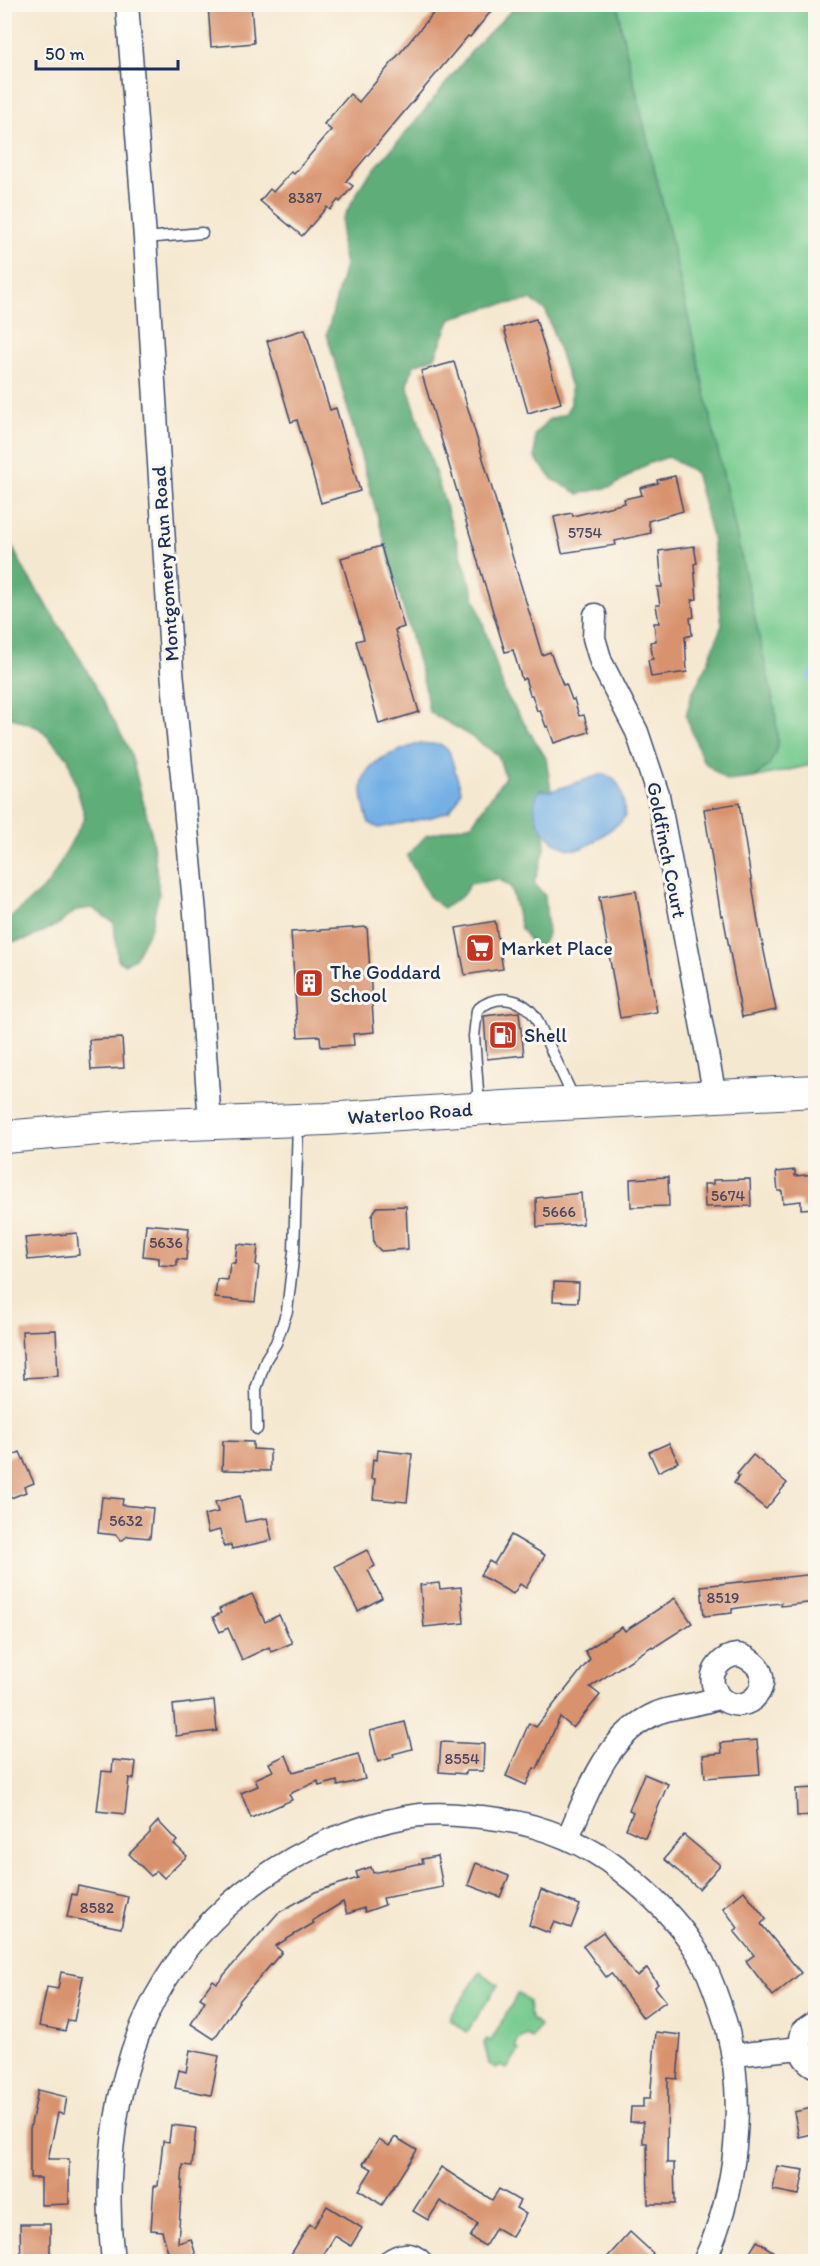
<svg xmlns="http://www.w3.org/2000/svg" width="820" height="2266" font-family="Itim,sans-serif">
<style>
.green{fill:#74ca8e;stroke:#487c76;stroke-width:1.5}
.forest{fill:#5fae79;stroke:#3d6e6c;stroke-width:1.5}
.water{fill:#74b0e5;stroke:#4870a2;stroke-width:1.5}
.lines{fill:none;stroke-linecap:round;stroke-linejoin:round}
.stream{stroke:#74b0e5;stroke-width:6}
.building{fill:#d8926d}
.lane-casing{stroke:#3c4b6f;stroke-width:13}
.street-casing{stroke:#3c4b6f;stroke-width:25}
.secondary-casing{stroke:#3c4b6f;stroke-width:34}
.lane{stroke:#fff;stroke-width:10}
.street{stroke:#fff;stroke-width:22}
.secondary{stroke:#fff;stroke-width:32}
.labels{text-anchor:middle;dominant-baseline:central;stroke-width:6;stroke-linejoin:round;paint-order:stroke}
.number-label{font-size:16px;fill:#4a4862}
.street-label{font-size:20px;fill:#1b2f5e;stroke:#fbf7ec}
.poi-label{font-size:20px;fill:#1b2f5e;stroke:#fbf7ec;text-anchor:start}
</style>
<rect width="100%" height="100%" fill="#fbf7ec"/>
<filter id="ink" filterUnits="userSpaceOnUse"><feTurbulence type="fractalNoise" baseFrequency=".0167" numOctaves="2"/><feDisplacementMap in="SourceGraphic" scale="12" xChannelSelector="R" yChannelSelector="G"/><feConvolveMatrix kernelMatrix="1 2 1 2 8 2 1 2 1" color-interpolation-filters="sRGB"/></filter>
<filter id="wash" filterUnits="userSpaceOnUse"><feTurbulence type="fractalNoise" baseFrequency=".008" numOctaves="4" result="noise"/><feDisplacementMap in="SourceGraphic" scale="24" xChannelSelector="R" yChannelSelector="G"/><feGaussianBlur stdDeviation="1.35" result="paint"/><feColorMatrix in="noise" values="0 0 0 0 0 0 0 0 0 0 0 0 0 0 0 0 0 1.4 0 .05"/><feComposite in="paint" operator="in"/></filter>
<g filter="url(#wash)">
<rect width="100%" height="100%" fill="#f5e8d0"/>
<g class="green">
<path d="M618 5H815V805L811 765 753 778 769 765 621 28Z"/>
<path d="M480 1972 498 1985 467 2032 449 2019Z"/>
<path d="M518 1993 529 2002 531 2019 540 2026 532 2038 528 2035 519 2039 515 2047 519 2050 507 2069 501 2065 496 2068 489 2064 484 2043 487 2039 491 2041Z"/>
</g>
<g class="forest">
<path d="M530 4 618 5 621 28 670 235 775 709 778 747 769 765 753 778 727 781 703 761 686 716 692 693 706 667 722 625 712 536 695 472 668 457 647 464 613 486 579 494 552 479 535 458V435L548 420 565 414 571 404V387L546 311 532 300 493 306 451 318 435 357 414 365 407 384 505 693 546 758 551 791 540 790 537 820 544 832 545 849 534 883 545 896 548 934 538 951 521 929 511 887 498 879 470 884 462 896 444 908 430 898 407 856 427 835 472 824 505 777 498 755 461 730 429 712 425 687 327 334 345 265 341 243 342 220 364 181 420 116 475 47 513 9Z"/>
<path d="M5 533 26 573 82 662 130 751 152 836 159 894 151 927 135 958 124 964 118 960 114 923 92 908 77 910 57 925 28 939 5 943V923L49 883 85 817 68 758 39 728 5 715Z"/>
</g>
<g class="water">
<path d="M418 744H440L449 751 461 790 457 801 449 811 432 817 379 828 369 823C350 769 371 760 418 744Z"/>
<path d="M603 774C623 779 623 798 625 816L621 822C609 829 594 844 582 848 555 857 521 813 540 790L551 791Z"/>
</g>
<g class="lines">
<path class="stream" d="M809 677 816 672"/>
</g>
<g id="blocks">
<g class="building">
<path d="M208 4H251L254 43 211 47Z"/>
<path d="M441 4H497L470 37 468 36 346 181 353 186 340 202 338 200 330 210 327 207 302 236 260 201 270 189 273 192 291 172 294 174 331 130 324 124 350 94 359 102Z"/>
<path d="M536 319 561 403 528 413 504 328Z"/>
<path d="M305 329 330 410 336 408 360 491 321 503 297 420 291 422 267 341Z"/>
<path d="M454 362 542 655 550 652 563 685 566 684 572 700 574 699 579 716 584 715 589 732 554 743 548 726 546 727 540 710 537 711 532 695H530L525 678 522 680 513 650 505 652 421 371Z"/>
<path d="M675 476 683 511 648 521 651 533 615 541 616 545 562 553 554 517 572 513 573 516 625 503 624 499 642 495 640 488 658 483 657 480Z"/>
<path d="M381 546 404 627 395 630 419 712 379 724 356 641 364 639 341 558Z"/>
<path d="M694 546 697 563 694 564 697 599 692 600 694 617 690 618 692 635 685 637 687 672 651 677 648 660 653 659 650 642 656 641 654 623H659L656 605H660L657 587H662L659 551Z"/>
<path d="M739 803 758 922 776 1010 742 1017 723 915 721 916 704 809Z"/>
<path d="M636 891 657 1012 620 1018 599 897Z"/>
<path d="M495 921 503 969 465 975 456 928Z"/>
<path d="M367 927 374 1032 353 1034 354 1045 321 1047 320 1036 298 1037 291 932Z"/>
<path d="M519 1012 524 1055 487 1059 484 1016Z"/>
<path d="M122 1038 124 1068 91 1070 89 1040Z"/>
<path d="M795 1170V1176L816 1174V1208L801 1209V1201L783 1203 782 1191H778L776 1172Z"/>
<path d="M668 1177 669 1206 631 1207 630 1179Z"/>
<path d="M750 1179 751 1206 705 1207 704 1184H713V1180Z"/>
<path d="M581 1193 583 1224 537 1227 536 1198Z"/>
<path d="M406 1206 408 1249 381 1251 374 1244 372 1215 377 1207Z"/>
<path d="M146 1224 189 1228 186 1260 177 1259V1266L159 1265V1258L143 1256Z"/>
<path d="M77 1233 79 1255 28 1260 25 1238Z"/>
<path d="M237 1244 258 1246 256 1265 259 1266 255 1302 215 1298 217 1279 228 1280 230 1263H235Z"/>
<path d="M554 1282 579 1283 578 1302 553 1301Z"/>
<path d="M56 1330 58 1376 24 1378 22 1331Z"/>
<path d="M223 1441 253 1442V1449L270 1450V1471L222 1470Z"/>
<path d="M669 1443 678 1462 658 1472 649 1452Z"/>
<path d="M378 1450 412 1454 407 1502 373 1499 375 1479H371L373 1459 377 1460Z"/>
<path d="M20 1452 34 1483 24 1487 26 1492 11 1498 9 1493 4 1495V1459Z"/>
<path d="M753 1455 787 1483 766 1509 734 1483 739 1476 737 1474Z"/>
<path d="M240 1496 245 1522 267 1518 272 1540 232 1549 231 1545 224 1547 220 1530 208 1533 204 1515 218 1512 215 1502Z"/>
<path d="M102 1497 123 1499 122 1505 153 1508 150 1538 128 1536 121 1541 116 1535 98 1533Z"/>
<path d="M511 1535 545 1555 526 1588 520 1584 513 1594 480 1575 489 1561 494 1564Z"/>
<path d="M367 1550 375 1566 368 1570 382 1598 358 1611 335 1566Z"/>
<path d="M816 1574V1602L781 1606V1603L744 1607 732 1609V1613L704 1616 701 1586Z"/>
<path d="M439 1583 440 1589 461 1587 464 1623 424 1627 420 1585Z"/>
<path d="M252 1594 265 1622 279 1615 292 1643 271 1652 269 1647 242 1660 228 1628 220 1632 213 1617 221 1613 219 1609Z"/>
<path d="M675 1598 692 1623 653 1648 652 1646 590 1687 600 1695 573 1728 560 1717 537 1769 534 1768 526 1785 506 1776 529 1723 536 1727 590 1659 585 1651 622 1627 625 1631Z"/>
<path d="M214 1700 217 1731 176 1736 173 1705Z"/>
<path d="M405 1722 412 1749 393 1754 394 1757 378 1762 370 1731Z"/>
<path d="M757 1740 760 1774 705 1778 703 1755 722 1753 721 1743Z"/>
<path d="M441 1742 484 1744 483 1771H466V1774L439 1772Z"/>
<path d="M358 1754 365 1779 338 1786 337 1781 319 1786 318 1781 289 1794 292 1800 251 1818 241 1793 258 1786 255 1779 273 1771 269 1763 286 1755 293 1772Z"/>
<path d="M113 1760 136 1762 134 1779 129 1778 125 1814 97 1811 102 1771 112 1772Z"/>
<path d="M644 1774 668 1784 645 1838 626 1829 633 1812 629 1810Z"/>
<path d="M816 1788V1815L797 1816 796 1789Z"/>
<path d="M158 1821 177 1841 174 1844 187 1856 164 1878 157 1871 151 1876 129 1854 150 1833V1830Z"/>
<path d="M684 1835 720 1865 699 1889 664 1859Z"/>
<path d="M437 1856 443 1887 383 1898 385 1905 365 1912 364 1908 347 1914 343 1902 312 1921 314 1923 275 1946 282 1952 240 2000 214 2039 191 2024 205 2001 200 1998 213 1980 217 1983 278 1913 315 1892 358 1878 356 1872 371 1867 373 1873 423 1863 422 1859Z"/>
<path d="M476 1863 509 1876 500 1897 468 1885Z"/>
<path d="M78 1886 128 1897 121 1928 67 1917 72 1894 76 1895Z"/>
<path d="M541 1890 580 1905 571 1928 554 1922 549 1933 529 1925Z"/>
<path d="M744 1891 766 1919 761 1924 801 1973 773 1996 746 1961 754 1955 734 1931 738 1928 723 1908Z"/>
<path d="M603 1932 635 1975 638 1976 647 1968 658 1984 655 1987 666 2001 643 2018 611 1973 606 1977 583 1946Z"/>
<path d="M61 1972 83 1976 74 2021 68 2020 65 2031 39 2026 47 1987 58 1989Z"/>
<path d="M656 2032 681 2035 677 2079 668 2078 667 2163H674L675 2204H648L647 2143H643V2122H630L631 2107H643V2099H650Z"/>
<path d="M190 2050 219 2056 211 2095 175 2088 179 2070 186 2072Z"/>
<path d="M38 2090 67 2097 64 2114 58 2113 48 2159H69V2204L41 2205V2178H30V2129Z"/>
<path d="M816 2107V2133L799 2137 794 2112Z"/>
<path d="M171 2125 196 2128 192 2166 183 2165 178 2243 191 2239 198 2262H171L162 2231 151 2230 154 2186H158L163 2141 169 2142Z"/>
<path d="M395 2137 417 2150 382 2205 359 2190 372 2169 363 2164 379 2139 389 2146Z"/>
<path d="M777 2166 804 2170 799 2195 773 2190Z"/>
<path d="M441 2167 492 2200 499 2189 520 2201 516 2208 526 2214 512 2237 496 2228 485 2246 470 2237 478 2224 440 2201 428 2220 413 2211Z"/>
<path d="M327 2206 362 2228 351 2246 335 2236 319 2262H286L310 2224 314 2227Z"/>
<path d="M20 2224H50V2262H21Z"/>
<path d="M630 2232 653 2253 646 2262H603Z"/>
<path d="M757 2241 789 2262H744Z"/>
</g>
</g>
</g>
<g filter="url(#ink)">
<use href="#blocks" fill-opacity="0" stroke="#3c4b6f" stroke-width="1.5"/>
<g class="lines">
<g class="lane-casing">
<g id="lane">
<path d="M145 238 202 233"/>
<path d="M479 1105 474 1036 477 1010C497 993 522 997 536 1018L575 1101"/>
<path d="M257 1429 256 1389 266 1359 276 1343 287 1311 294 1251 298 1124"/>
</g>
</g>
<g class="street-casing">
<g id="street">
<path d="M127 4 145 238 172 671 195 913 210 1123"/>
<path d="M595 615 594 638 601 662 637 732 658 795 715 1096"/>
<path d="M568 1837C589 1791 606 1735 657 1713 677 1705 699 1706 719 1697 717 1693 714 1688 713 1684 710 1670 723 1656 737 1655 743 1655 746 1657 750 1660 780 1679 749 1722 719 1697"/>
<path d="M816 2021 803 2030C798 2045 800 2060 816 2067"/>
<path d="M734 2055 800 2048"/>
<path d="M113 2262C103 2176 114 2075 155 1998 207 1903 300 1837 406 1817 431 1812 457 1815 482 1817 533 1822 580 1839 620 1870 648 1892 675 1917 694 1947 707 1965 721 2006 727 2028 746 2103 737 2191 704 2262"/>
<path d="M388 2262C399 2254 411 2251 421 2262"/>
</g>
</g>
<g class="secondary-casing">
<path id="secondary" d="M4 1137 134 1126 326 1119 504 1107 816 1091"/>
</g>
<use href="#lane" class="lane"/>
<use href="#street" class="street"/>
<use href="#secondary" class="secondary"/>
</g>
</g>
<defs>
<g id="supermarket-square" transform="scale(1.5)"><rect x="-9" y="-9" width="18" height="18" rx="4" fill="#c8321e" stroke="#fbf7ec"/><path d="M-6-5.5h2.5l.6 2H6L4.5 2H-2.5L-4.4-4H-6ZM-1.5 3.2a1.3 1.3 0 1 0 .1 0ZM3 3.2a1.3 1.3 0 1 0 .1 0Z" fill="#fff"/></g>
<g id="building-square" transform="scale(1.5)"><rect x="-9" y="-9" width="18" height="18" rx="4" fill="#c8321e" stroke="#fbf7ec"/><path d="M-4-6H4V6H1V3H-1V6H-4ZM-2.5-4.3h1.7v1.8h-1.7ZM.8-4.3h1.7v1.8H.8ZM-2.5-1h1.7V.8h-1.7ZM.8-1h1.7V.8H.8Z" fill="#fff"/></g>
<g id="fuel-square" transform="scale(1.5)"><rect x="-9" y="-9" width="18" height="18" rx="4" fill="#c8321e" stroke="#fbf7ec"/><path d="M-5.5-6h7V0h2V4h1.3V-2.5L3-4.5l.8-.8L6-3V5H2.5V1h-1V6h-7ZM-4.2-4.7v3.2H.2V-4.7Z" fill="#fff"/></g>
</defs>
<g fill-rule="evenodd">
<use href="#supermarket-square" x="480" y="948"/>
<use href="#building-square" x="309" y="983"/>
<use href="#fuel-square" x="503" y="1035"/>
</g>
<g class="labels">
<g class="number-label">
<text x="305" y="197">8387</text>
<text x="585" y="532">5754</text>
<text x="728" y="1195">5674</text>
<text x="559" y="1211">5666</text>
<text x="166" y="1242">5636</text>
<text x="126" y="1520">5632</text>
<text x="723" y="1597">8519</text>
<text x="462" y="1758">8554</text>
<text x="97" y="1907">8582</text>
</g>
<g class="street-label">
<text transform="translate(165 564) rotate(-94)">Montgomery Run Road</text>
<text transform="translate(667 850) rotate(79)">Goldfinch Court</text>
<text transform="translate(410 1113) rotate(-4)">Waterloo Road</text>
</g>
<g class="poi-label">
<text x="501" y="948">Market Place</text>
<text x="330" y="972">The Goddard<tspan x="330" dy="23">School</tspan></text>
<text x="524" y="1035">Shell</text>
</g>
</g>
<rect width="820" height="2266" fill="none" stroke="#fbf7ec" stroke-width="24"/>
<path d="M36 60v9h142v-9" fill="none" stroke="#1b2f5e" stroke-width="3"/>
<text x="45" y="60" font-size="18" fill="#1b2f5e" stroke="#fbf7ec" stroke-width="4.5" paint-order="stroke">50 m</text>
</svg>
